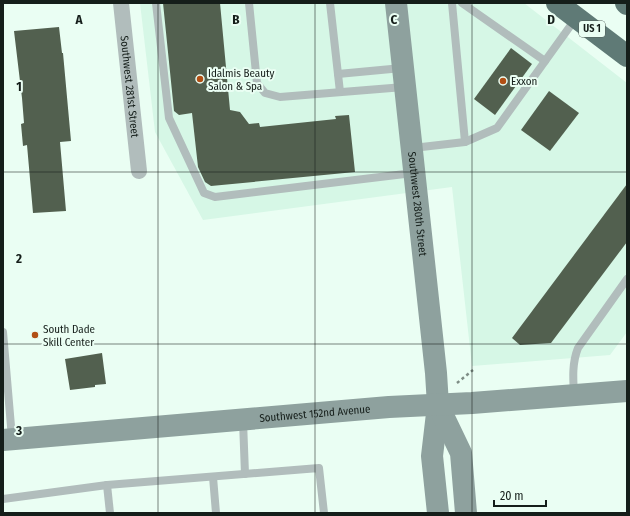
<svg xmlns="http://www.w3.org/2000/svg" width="630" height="516" font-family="'Fira Sans Condensed',sans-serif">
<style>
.built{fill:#d6f7e6}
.building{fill:#52604f}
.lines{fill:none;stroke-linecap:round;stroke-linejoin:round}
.path{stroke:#7e8d85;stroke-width:2.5;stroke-dasharray:3 3;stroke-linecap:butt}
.lane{stroke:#b1bdbc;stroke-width:8}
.street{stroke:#b1bdbc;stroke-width:16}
.secondary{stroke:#8ea19e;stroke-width:22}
.highway{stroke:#5f7a76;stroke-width:22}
.grid{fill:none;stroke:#151e1a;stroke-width:1;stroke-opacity:0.55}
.poi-dot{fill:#b14f14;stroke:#eafef3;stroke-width:1.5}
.labels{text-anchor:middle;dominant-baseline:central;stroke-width:4;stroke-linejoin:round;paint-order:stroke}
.shield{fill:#eafef3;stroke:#55615b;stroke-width:1}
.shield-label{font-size:10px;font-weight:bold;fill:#151e1a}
.poi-label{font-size:11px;fill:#151e1a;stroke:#eafef3;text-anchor:start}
.street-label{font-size:11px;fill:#151e1a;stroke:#eafef3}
.grid-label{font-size:13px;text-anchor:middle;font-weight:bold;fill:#151e1a;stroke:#eafef3;stroke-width:4;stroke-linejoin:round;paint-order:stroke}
</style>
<rect width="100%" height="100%" fill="#eafef3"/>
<path class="built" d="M140 3H524L627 83V332L610 355 472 366 452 187 203 220 155 132Z"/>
<g class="building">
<path d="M163 3H220L230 110 240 112 249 124 259 123 260 127 336 119 335 116 349 115 355 172 211 186 205 182 198 167 192 113 179 115 174 111Z"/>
<path d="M59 27 62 53H63L71 141 60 142 66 211 33 213 27 145 23 146 21 124 24 123 22 98 14 31Z"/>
<path d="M511 48 532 64 495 115 474 99Z"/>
<path d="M549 91 579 113 550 151 521 130Z"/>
<path d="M627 184V242L551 343 520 345 512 338Z"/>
<path d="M102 353 106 384 95 385V387L70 390 65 359Z"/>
</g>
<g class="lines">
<path class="path" d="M457 383 473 370"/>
<g class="lane">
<path d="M156 3 169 118 204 193 215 197 413 173"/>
<path d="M249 3 257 83 265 93 280 97 404 87"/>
<path d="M330 3 340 92"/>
<path d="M452 3 465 142"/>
<path d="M462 3 545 61"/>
<path d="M338 74 402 68"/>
<path d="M413 148 465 142 497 128 576 18"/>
<path d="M3 332 12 438"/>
<path d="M574 395C573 378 572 363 578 348L627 279"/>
<path d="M243 421 245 474"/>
<path d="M213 477 216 513"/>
<path d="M107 485 110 513"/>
<path d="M3 499 107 485 319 468 324 513"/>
</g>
<path class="street" id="s1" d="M121 3 139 171"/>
<g class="secondary">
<path id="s2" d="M396 3 436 373 438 405 432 456 438 513"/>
<path d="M438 405 461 453 466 513"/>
<path id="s3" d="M3 440 389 407 472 403 627 391"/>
</g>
<g class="highway">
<path d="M557 3 627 56"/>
<path d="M626 3 627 4"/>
</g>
</g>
<path class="grid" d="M158 3V513M315 3V513M472 3V513M3 172H627M3 344H627"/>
<g class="poi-dot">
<circle cx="200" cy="79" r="4"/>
<circle cx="503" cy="81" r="4"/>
<circle cx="35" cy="335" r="4"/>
</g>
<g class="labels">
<rect class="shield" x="579" y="21" width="26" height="16" rx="3"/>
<g class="shield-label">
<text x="592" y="29">US 1</text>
</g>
<g class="poi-label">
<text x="208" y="73">Idalmis Beauty<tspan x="208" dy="13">Salon &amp; Spa</tspan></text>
<text x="511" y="81">Exxon</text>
<text x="43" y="329">South Dade<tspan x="43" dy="13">Skill Center</tspan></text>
</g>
<g class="street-label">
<text stroke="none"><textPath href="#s1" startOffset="84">Southwest 281st Street</textPath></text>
<text stroke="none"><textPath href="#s2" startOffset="202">Southwest 280th Street</textPath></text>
<text stroke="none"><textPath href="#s3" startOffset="313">Southwest 152nd Avenue</textPath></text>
</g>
</g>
<g class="grid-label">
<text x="79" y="24">A</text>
<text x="236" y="24">B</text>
<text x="394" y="24">C</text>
<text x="551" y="24">D</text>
<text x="19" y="91">1</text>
<text x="19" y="263">2</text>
<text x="19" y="435">3</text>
</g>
<rect width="630" height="516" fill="none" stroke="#151e1a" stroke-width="8"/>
<path d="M494 500v6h52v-6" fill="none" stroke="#151e1a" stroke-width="2"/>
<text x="500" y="500" font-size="12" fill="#151e1a" stroke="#eafef3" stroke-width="3" paint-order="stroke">20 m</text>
</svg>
